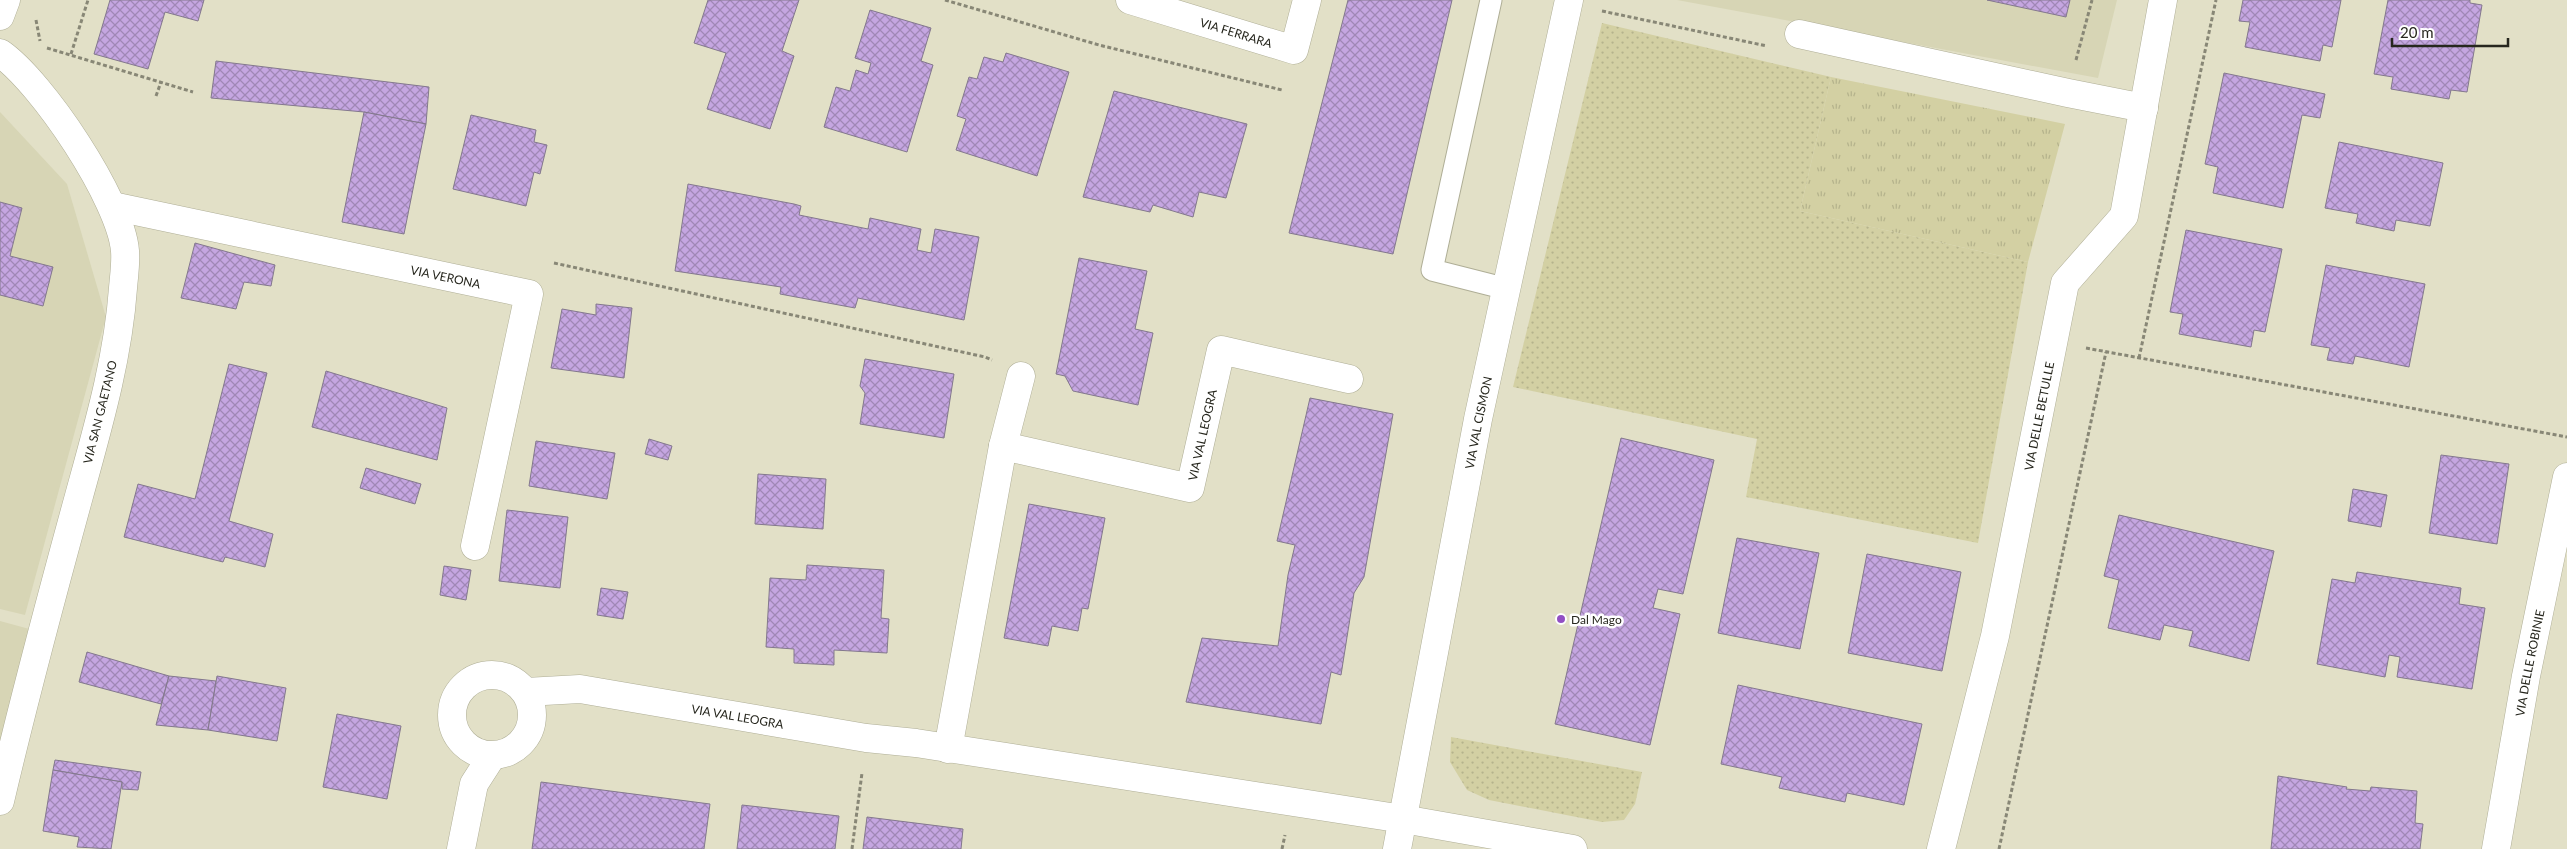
<svg xmlns="http://www.w3.org/2000/svg" width="2567" height="849" font-family="Lato,sans-serif">
<style>
.built{fill:#d7d5b5}
.grass{fill:url(#grass-dots)}
.park{fill:url(#park-tufts)}
.building{fill:url(#building-cross-hatch);stroke:#83788d}
.lines{fill:none;stroke-linecap:round;stroke-linejoin:round}
.lane-casing{stroke:#afae96;stroke-width:23}
.street-casing{stroke:#afae96;stroke-width:29}
.secondary-casing{stroke:#afae96;stroke-width:29}
.path{stroke:#888776;stroke-width:3;stroke-dasharray:4 2.5;stroke-linecap:butt}
.lane{stroke:#fff;stroke-width:21}
.street{stroke:#fff;stroke-width:28}
.secondary{stroke:#fff;stroke-width:28}
.poi-dot{fill:#924fc4;stroke:#fff;stroke-width:2}
.labels{text-anchor:middle;dominant-baseline:central;stroke-width:5;stroke-linejoin:round;paint-order:stroke}
.street-label{font-size:12px;fill:#27271e;stroke:#fff}
.poi-label{font-size:12px;fill:#27271e;stroke:#fff;text-anchor:start}
</style>
<defs>
<pattern id="grass-dots" width="8" height="8" patternUnits="userSpaceOnUse" patternTransform="scale(1.25)"><rect width="8" height="8" fill="#d3d0a3"/><path d="M2 2h.1M6 6h.1" fill="none" stroke="#b5b38c" stroke-width="1.8" stroke-linecap="round"/></pattern>
<pattern id="park-tufts" width="24" height="20" patternUnits="userSpaceOnUse" patternTransform="scale(1.25)"><rect width="24" height="20" fill="#d3d0a3"/><path d="M3 7l-1-3M5 7V3M7 7l1-3M15 17l-1-3M17 17v-4M19 17l1-3" fill="none" stroke="#b5b38c"/></pattern>
<pattern id="building-cross-hatch" width="8" height="8" patternUnits="userSpaceOnUse" patternTransform="scale(1.25)"><rect width="8" height="8" fill="#c5a6e1"/><path d="M0 0l8 8M0 8l8-8" fill="none" stroke="#a087b6"/></pattern>
</defs>
<rect width="100%" height="100%" fill="#e2e0c7"/>
<g class="built">
<path d="M1677 0H2117L2098 78Z"/>
<path d="M0 112 67 184 106 317 25 615 0 609Z"/>
<path d="M0 621 33 630 0 748Z"/>
</g>
<g class="grass">
<path d="M1602 23 1831 77 1800 211 2028 262 1978 543 1746 497 1757 439 1513 387Z"/>
<path d="M1451 737 1642 772 1635 804 1624 820 1602 822 1489 800 1467 790 1450 762Z"/>
</g>
<path class="park" d="M1831 77 2065 124 2028 262 1800 211Z"/>
<g class="building">
<path d="M110 0H204L198 21 165 12 148 69 94 54Z"/>
<path d="M708 0H799L782 51 794 56 770 129 707 109 726 53 694 43Z"/>
<path d="M1348 0H1452L1393 254 1289 233Z"/>
<path d="M1987 0H2070L2066 17Z"/>
<path d="M2243 0H2341L2332 47 2323 45 2320 61 2245 47 2250 22 2239 21Z"/>
<path d="M2388 0H2470V3L2482 5 2467 92 2451 90 2449 99 2391 89 2393 77 2374 74Z"/>
<path d="M870 10 931 28 921 61 933 65 907 152 824 127 836 87 850 91 856 70 868 74 871 63 855 58Z"/>
<path d="M1006 53 1069 72 1037 176 956 150 966 119 957 116 969 77 977 79 984 57 1003 62Z"/>
<path d="M216 61 429 87 426 124 364 112 211 98Z"/>
<path d="M2224 73 2325 94 2320 118 2302 115 2283 208 2213 193 2218 167 2205 164Z"/>
<path d="M1114 91 1247 124 1226 198 1199 192 1193 217 1153 205 1150 212 1083 197Z"/>
<path d="M364 112 426 124 404 234 342 222Z"/>
<path d="M471 115 536 130 534 142 547 145 540 174 534 172 526 206 453 189Z"/>
<path d="M2339 142 2443 163 2430 226 2396 220 2394 231 2356 223 2358 214 2325 208Z"/>
<path d="M688 184 794 204 801 206 799 215 868 229 870 218 921 229 917 250 931 253 935 229 979 237 964 320 858 298 855 308 780 294 781 287 675 271Z"/>
<path d="M0 202 22 208 10 256 53 267 43 306 0 295Z"/>
<path d="M2186 230 2282 249 2265 332 2254 330 2251 347 2179 334 2183 314 2170 312Z"/>
<path d="M195 243 275 265 271 286 244 282 236 309 181 298Z"/>
<path d="M1079 258 1147 271 1135 329 1153 333 1138 405 1073 391 1065 376 1056 374Z"/>
<path d="M2326 265 2425 284 2409 367 2355 356 2353 364 2327 360 2330 348 2311 345Z"/>
<path d="M596 304 632 308 624 378 551 368 562 309 596 315Z"/>
<path d="M865 359 954 374 944 438 860 424 865 393 860 386Z"/>
<path d="M229 364 267 373 229 521 273 534 265 567 225 557 223 562 124 537 138 484 195 499Z"/>
<path d="M326 371 447 408 437 460 312 427Z"/>
<path d="M1310 398 1393 414 1364 577 1354 593 1341 675 1331 672 1321 724 1186 702 1202 638 1278 646 1288 575 1295 545 1277 541Z"/>
<path d="M1621 438 1714 460 1683 594 1658 589 1653 608 1680 614 1650 745 1555 724Z"/>
<path d="M649 439 672 446 668 460 645 454Z"/>
<path d="M536 441 615 453 607 499 529 486Z"/>
<path d="M2441 455 2509 464 2497 544 2429 533Z"/>
<path d="M366 468 421 484 415 504 360 488Z"/>
<path d="M758 474 826 479 823 529 755 524Z"/>
<path d="M2353 489 2387 495 2381 527 2348 521Z"/>
<path d="M1029 504 1105 518 1088 609 1082 608 1078 631 1052 626 1048 646 1004 638Z"/>
<path d="M507 510 568 517 560 588 499 581Z"/>
<path d="M2119 515 2274 551 2249 661 2189 646 2193 631 2164 625 2160 640 2108 628 2119 580 2104 576Z"/>
<path d="M1737 538 1819 553 1800 649 1718 633Z"/>
<path d="M1867 554 1961 572 1942 671 1848 653Z"/>
<path d="M807 565 884 570 881 618 889 619 887 653 834 650V665L794 663V649L766 647 770 578 806 580Z"/>
<path d="M444 566 471 570 466 600 440 595Z"/>
<path d="M2357 572 2461 588 2459 604 2485 608 2472 689 2397 677 2400 657 2389 655 2385 677 2317 664 2332 579 2355 583Z"/>
<path d="M601 588 628 592 623 619 597 615Z"/>
<path d="M87 652 169 676 161 704 79 682Z"/>
<path d="M169 676 216 681 208 730 156 725Z"/>
<path d="M217 676 286 688 277 741 208 730Z"/>
<path d="M1738 685 1922 724 1904 805 1847 793 1845 802 1779 788 1782 777 1721 764Z"/>
<path d="M337 714 401 726 387 799 323 787Z"/>
<path d="M55 760 141 772 138 790 122 789V782L53 770Z"/>
<path d="M53 770 122 782 111 849 77 847 79 837 43 831Z"/>
<path d="M2278 776 2347 787 2346 789 2370 791 2371 787 2417 791 2415 823 2423 824 2420 849H2271Z"/>
<path d="M541 782 710 804 704 849H532Z"/>
<path d="M742 805 839 816 835 849H737Z"/>
<path d="M867 817 963 829 961 849H863Z"/>
</g>
<g class="lines">
<g class="lane-casing">
<path id="lane" d="M1491 0 1432 270 1507 289"/>
</g>
<g class="street-casing">
<g id="street">
<path id="s1" d="M1130 0 1294 50 1307 0"/>
<path d="M0 16 6 0"/>
<path d="M1799 34 2068 93 2144 108"/>
<path d="M0 53C42 82 121 200 125 251 126 263 124 276 123 288 118 359 98 427 79 496 51 598 24 699 0 801"/>
<path id="s2" d="M112 206 529 294 475 546"/>
<path id="s3" d="M1003 446 1190 488 1221 350 1349 379"/>
<circle cx="492" cy="715" r="40"/>
<path id="s4" d="M526 692 580 689 866 738 916 743 1403 819 1573 849"/>
<path d="M948 749 1003 446 1021 376"/>
<path d="M461 849 474 784 492 756"/>
<path id="s5" d="M1941 849 1995 636 2065 283 2124 216 2163 0"/>
<path id="s6" d="M2496 849 2526 676 2567 477"/>
</g>
</g>
<g class="secondary-casing">
<g id="secondary">
<path id="s7" d="M1397 849 1478 419 1569 0"/>
</g>
</g>
<g class="path">
<path d="M945 0 1099 45 1282 90"/>
<path d="M1602 11 1767 46"/>
<path d="M36 20 40 41"/>
<path d="M47 48 193 92"/>
<path d="M71 54 88 0"/>
<path d="M2076 60 2092 0"/>
<path d="M156 96 161 82"/>
<path d="M554 263 985 357 992 360"/>
<path d="M2086 348 2567 437"/>
<path d="M2139 358 2216 0"/>
<path d="M852 849 862 773"/>
<path d="M1282 849 1285 835"/>
<path d="M1999 849 2106 352"/>
</g>
<use href="#lane" class="lane"/>
<use href="#street" class="street"/>
<use href="#secondary" class="secondary"/>
</g>
<circle class="poi-dot" cx="1561" cy="619" r="5"/>
<g class="labels">
<g class="street-label">
<text stroke="none"><textPath href="#s1" startOffset="111">VIA FERRARA</textPath></text>
<text stroke="none"><textPath href="#s2" startOffset="341">VIA VERONA</textPath></text>
<text transform="translate(100 412) rotate(-76)">VIA SAN GAETANO</text>
<text stroke="none"><textPath href="#s5" startOffset="444">VIA DELLE BETULLE</textPath></text>
<text stroke="none"><textPath href="#s7" startOffset="434">VIA VAL CISMON</textPath></text>
<text stroke="none"><textPath href="#s3" startOffset="246">VIA VAL LEOGRA</textPath></text>
<text stroke="none"><textPath href="#s6" startOffset="189">VIA DELLE ROBINIE</textPath></text>
<text stroke="none"><textPath href="#s4" startOffset="214">VIA VAL LEOGRA</textPath></text>
</g>
<g class="poi-label">
<text x="1571" y="619">Dal Mago</text>
</g>
</g>
<path d="M2392 38v8h116v-8" fill="none" stroke="#27271e" stroke-width="2.5"/>
<text x="2400" y="38" font-size="15" fill="#27271e" stroke="#ffffff" stroke-width="4" paint-order="stroke">20 m</text>
</svg>
